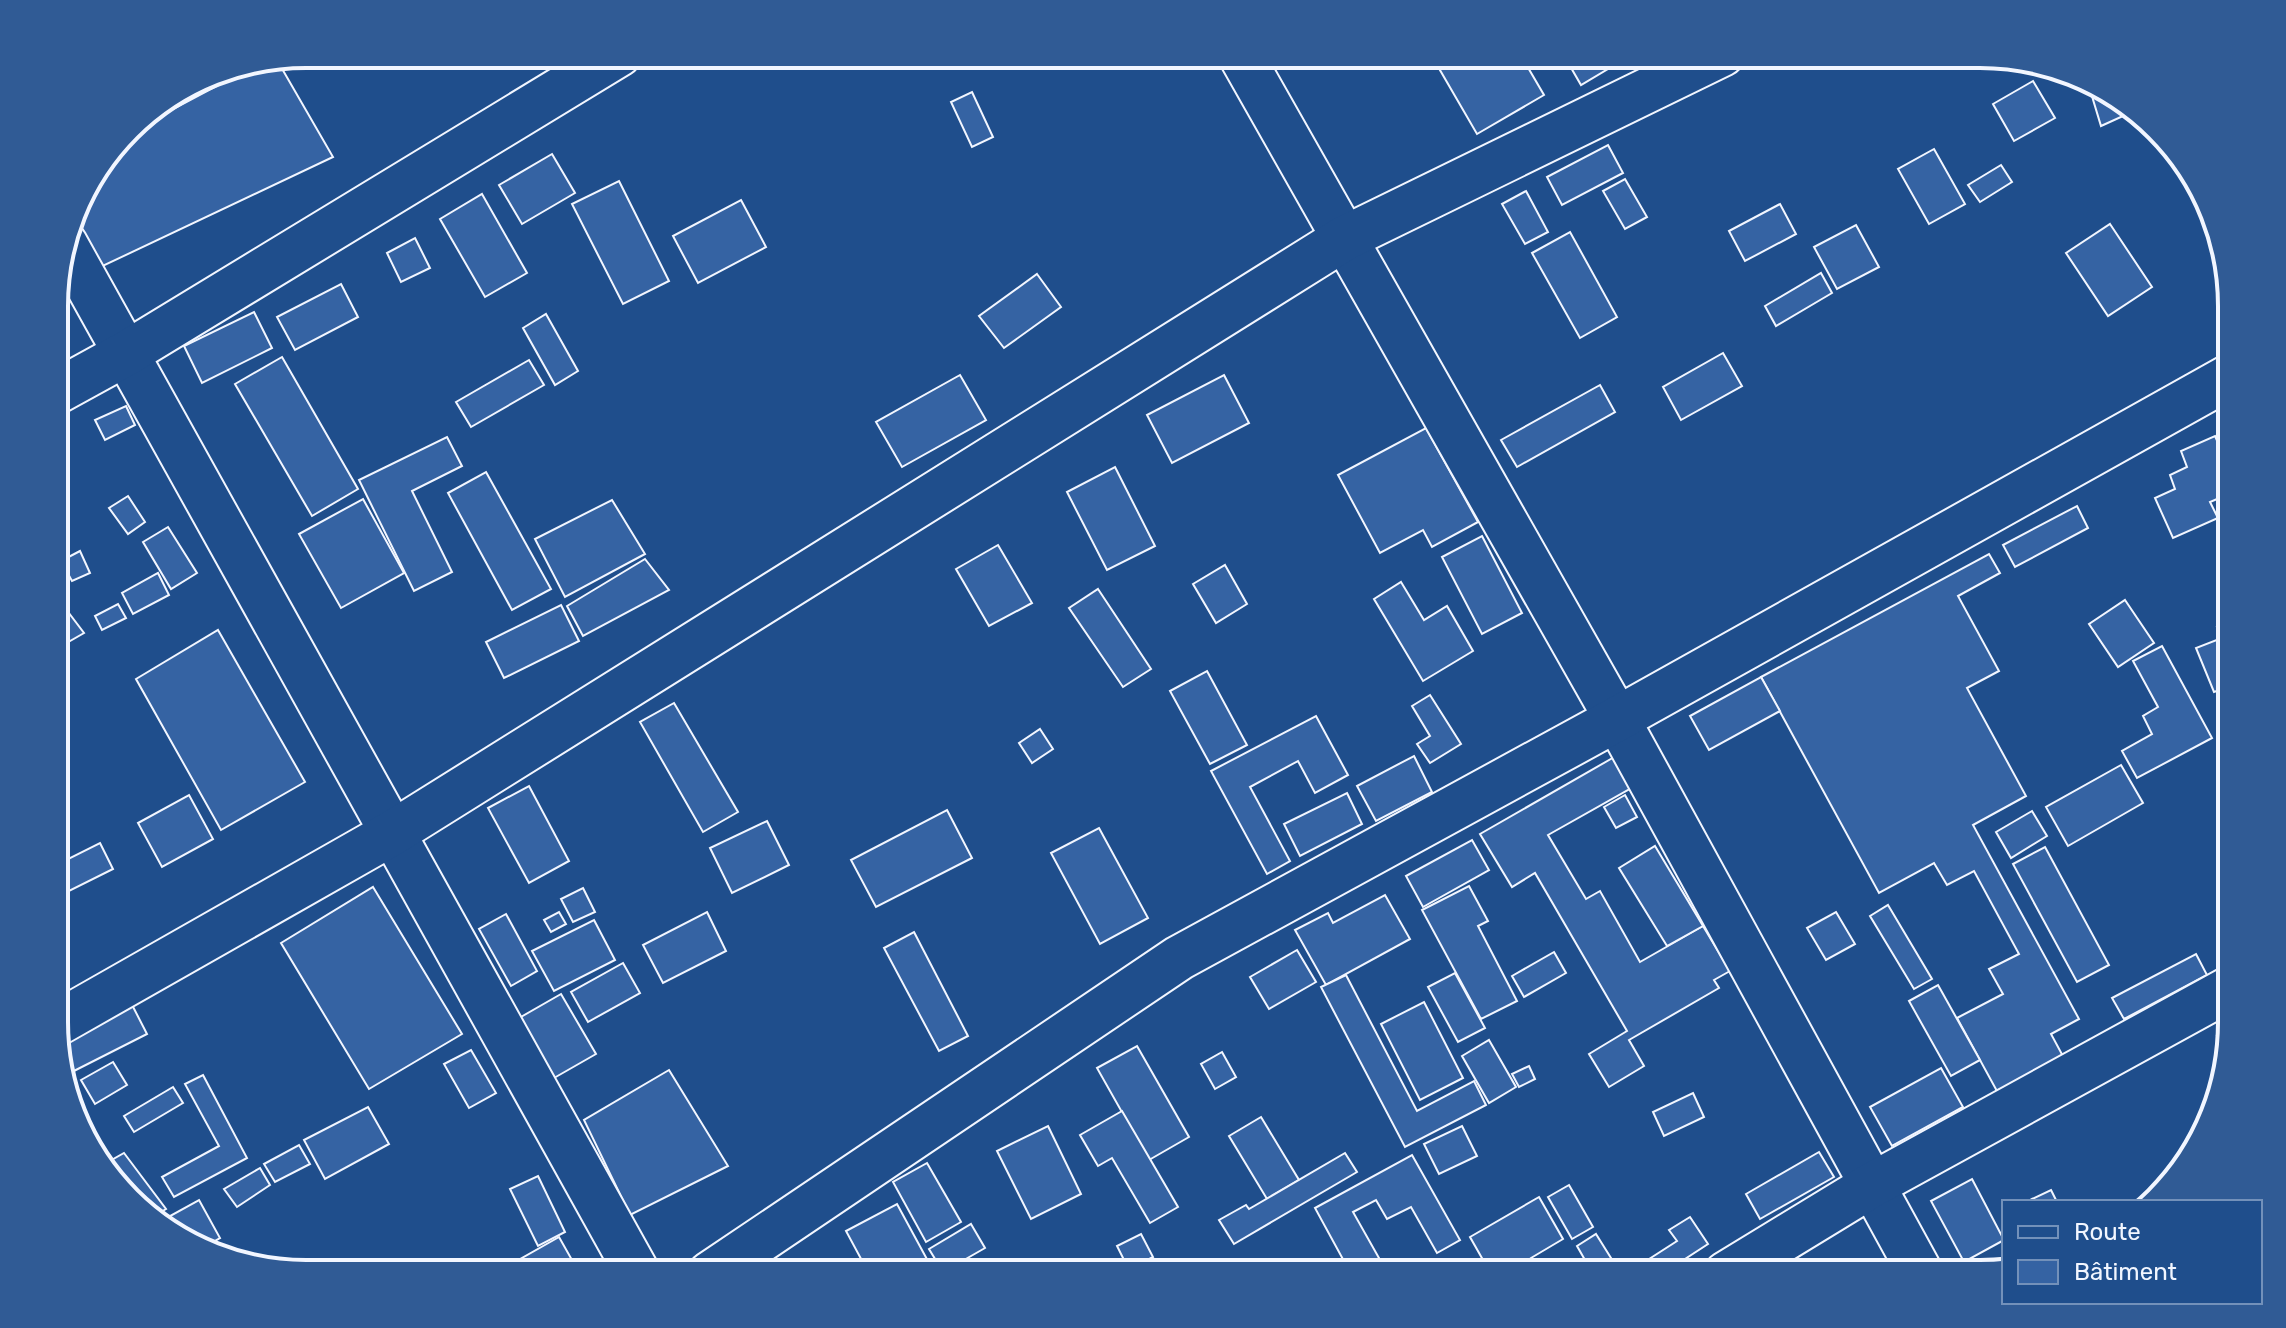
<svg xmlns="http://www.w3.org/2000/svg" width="2286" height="1328" font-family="Rubik,sans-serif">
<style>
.building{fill:#3563a3;stroke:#f2f6ff;stroke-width:2}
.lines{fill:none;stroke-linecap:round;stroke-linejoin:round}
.minor-casing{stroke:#f2f6ff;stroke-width:48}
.minor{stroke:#1f4e8c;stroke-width:44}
.rim{fill:none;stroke:#f2f6ff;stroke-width:4}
</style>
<rect width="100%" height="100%" fill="#1f4e8c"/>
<g class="building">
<path d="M1440 54H1520L1544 95 1477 134 1433 58Z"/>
<path d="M1574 54H1633L1581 85 1566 59Z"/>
<path d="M277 60 333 157 92 271 71 225 80 194 126 134 260 63Z"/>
<path d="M208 74 212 81 173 102 171 98Z"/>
<path d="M2033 81 2055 118 2014 141 1993 104Z"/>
<path d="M2088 83 2106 88 2132 112 2101 126Z"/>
<path d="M972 92 993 137 972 147 951 102Z"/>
<path d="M1608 145 1623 173 1562 205 1547 177Z"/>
<path d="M1934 149 1965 204 1929 224 1898 169Z"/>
<path d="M552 154 575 193 522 224 499 185Z"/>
<path d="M2001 165 2012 182 1980 202 1968 185Z"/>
<path d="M1625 179 1647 217 1625 229 1603 191Z"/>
<path d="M619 181 669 281 623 304 572 204Z"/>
<path d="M1526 191 1548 232 1525 244 1502 204Z"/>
<path d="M482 194 527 273 485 297 440 219Z"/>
<path d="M741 200 766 247 698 283 673 236Z"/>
<path d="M1780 204 1796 234 1745 261 1729 231Z"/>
<path d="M2110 224 2152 287 2108 316 2066 253Z"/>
<path d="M1856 225 1879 267 1837 289 1814 247Z"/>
<path d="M1570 232 1617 317 1580 338 1532 253Z"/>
<path d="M415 238 430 268 401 282 387 253Z"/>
<path d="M1821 273 1832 293 1776 326 1765 306Z"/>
<path d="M1037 274 1061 307 1004 348 979 316Z"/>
<path d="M341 284 358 317 295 350 277 317Z"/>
<path d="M254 312 272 348 202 383 184 346Z"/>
<path d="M546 314 578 371 555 385 523 328Z"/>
<path d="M1723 353 1742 386 1681 420 1663 387Z"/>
<path d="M282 357 358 489 312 516 235 384Z"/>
<path d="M529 360 544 385 471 427 456 402Z"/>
<path d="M960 375 986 420 902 467 876 422Z"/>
<path d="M1224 375 1249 423 1172 463 1147 415Z"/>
<path d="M1600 385 1615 412 1517 467 1501 440Z"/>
<path d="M126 406 135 425 105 440 95 420Z"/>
<path d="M1426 428 1478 522 1432 547 1423 530 1380 553 1338 475Z"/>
<path d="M2215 436 2231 472V493L2210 502 2218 518 2173 538 2155 498 2175 489 2170 475 2187 467 2181 451Z"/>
<path d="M447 437 462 466 412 491 452 572 414 591 359 480Z"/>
<path d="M1115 467 1155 546 1107 570 1067 492Z"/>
<path d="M486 472 551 589 512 610 448 493Z"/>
<path d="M128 496 145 522 128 534 109 508Z"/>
<path d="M363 499 404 573 341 608 299 534Z"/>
<path d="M612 500 645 554 565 597 535 539Z"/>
<path d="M2077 506 2088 528 2015 567 2003 545Z"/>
<path d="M168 527 197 573 171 589 143 542Z"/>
<path d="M1482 536 1522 613 1482 634 1442 557Z"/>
<path d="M998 545 1032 603 989 626 956 569Z"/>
<path d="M80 551 90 573 72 581 61 561Z"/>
<path d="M1989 554 2000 573 1958 596 1999 671 1967 688 2026 796 1973 825 2079 1019 2051 1034 2064 1058 1998 1093 1957 1018 2003 994 1989 969 2019 954 1974 871 1947 885 1934 863 1879 893 1761 677Z"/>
<path d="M645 559 669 590 583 636 567 606Z"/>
<path d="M1225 565 1247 604 1216 623 1193 584Z"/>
<path d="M158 573 169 595 133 614 122 593Z"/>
<path d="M1401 582 1424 620 1447 606 1473 651 1423 681 1374 599Z"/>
<path d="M1098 589 1151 669 1123 687 1069 608Z"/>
<path d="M56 596 84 633 56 649Z"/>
<path d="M2125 600 2154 643 2118 667 2089 624Z"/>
<path d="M118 604 126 618 102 630 95 616Z"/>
<path d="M561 605 579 641 504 678 486 642Z"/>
<path d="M2231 622V686L2214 692 2196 648 2222 638 2217 627Z"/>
<path d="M218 630 305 782 221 830 136 679Z"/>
<path d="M2162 646 2212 738 2137 778 2122 751 2152 734 2143 716 2158 707 2133 661Z"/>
<path d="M1207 671 1247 745 1210 764 1170 691Z"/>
<path d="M1761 677 1780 711 1709 750 1690 716Z"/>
<path d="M1430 695 1461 744 1430 763 1417 744 1430 736 1412 706Z"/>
<path d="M674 703 738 812 703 832 640 722Z"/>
<path d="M1316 716 1348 775 1315 793 1298 761 1250 787 1290 861 1267 874 1211 771Z"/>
<path d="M1040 729 1053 749 1032 763 1019 743Z"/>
<path d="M1414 756 1432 792 1376 821 1357 786Z"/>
<path d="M1616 756 1633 787 1548 835 1586 899 1600 891 1640 962 1703 926 1730 971 1714 980 1719 988 1629 1040 1644 1066 1609 1087 1589 1054 1627 1031 1535 873 1512 887 1480 834Z"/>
<path d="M2121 765 2143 803 2068 846 2046 807Z"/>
<path d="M529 786 569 861 529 883 488 808Z"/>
<path d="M1347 793 1362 824 1300 856 1284 824Z"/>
<path d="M189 795 213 839 162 867 138 823Z"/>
<path d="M1625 795 1637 817 1616 828 1604 807Z"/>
<path d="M947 810 972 858 876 907 851 860Z"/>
<path d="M2032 811 2047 836 2011 858 1996 832Z"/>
<path d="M767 821 789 865 732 893 710 848Z"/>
<path d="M1099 828 1148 918 1100 944 1051 853Z"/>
<path d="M1472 840 1489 870 1423 907 1406 876Z"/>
<path d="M100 843 113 869 57 897 56 865Z"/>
<path d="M1655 846 1703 926 1667 946 1619 868Z"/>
<path d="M2045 847 2109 965 2077 982 2013 864Z"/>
<path d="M1469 886 1488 921 1478 926 1517 1001 1481 1019 1422 910Z"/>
<path d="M373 887 462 1034 369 1089 281 943Z"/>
<path d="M583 888 595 912 573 922 561 899Z"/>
<path d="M1385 895 1410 939 1326 985 1295 930 1328 913 1333 923Z"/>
<path d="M1888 905 1932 979 1914 989 1870 916Z"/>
<path d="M559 912 566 924 551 932 544 920Z"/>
<path d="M707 912 726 951 663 983 643 945Z"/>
<path d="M1836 912 1855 944 1826 960 1807 928Z"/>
<path d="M506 914 537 971 511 986 479 929Z"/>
<path d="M594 920 615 960 554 991 532 951Z"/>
<path d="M914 932 968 1036 939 1051 884 948Z"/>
<path d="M1297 950 1316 982 1269 1009 1250 977Z"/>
<path d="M1554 952 1566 973 1524 997 1512 976Z"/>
<path d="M2196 954 2207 975 2124 1019 2112 998Z"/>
<path d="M623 963 640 993 588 1022 571 992Z"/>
<path d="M1455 973 1485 1028 1458 1042 1428 987Z"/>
<path d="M1346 975 1417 1111 1474 1081 1486 1105 1405 1147 1321 987Z"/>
<path d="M1938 985 1980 1060 1951 1076 1909 1001Z"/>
<path d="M561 994 596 1054 554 1078 519 1018Z"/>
<path d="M128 997 147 1034 64 1076 56 1054V1034Z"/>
<path d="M1424 1002 1463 1078 1420 1100 1381 1024Z"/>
<path d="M2231 1030V1038L2226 1056 2217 1036Z"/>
<path d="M1489 1040 1516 1087 1489 1103 1462 1056Z"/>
<path d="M1137 1046 1189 1137 1149 1160 1097 1068Z"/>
<path d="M471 1050 496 1093 469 1108 444 1064Z"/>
<path d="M1222 1052 1236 1077 1215 1089 1201 1064Z"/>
<path d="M113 1062 127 1085 95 1104 81 1080Z"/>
<path d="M1529 1066 1535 1079 1519 1087 1512 1074Z"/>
<path d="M1941 1068 1963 1107 1892 1146 1870 1107Z"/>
<path d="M669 1070 728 1166 630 1215 584 1120Z"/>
<path d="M203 1075 247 1158 174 1197 162 1177 219 1146 185 1084Z"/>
<path d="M173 1087 183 1103 134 1132 124 1116Z"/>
<path d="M1693 1093 1704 1117 1664 1136 1653 1112Z"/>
<path d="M368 1107 389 1144 325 1179 304 1140Z"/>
<path d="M1122 1111 1178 1207 1150 1223 1112 1158 1098 1166 1080 1135Z"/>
<path d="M1261 1117 1299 1180 1267 1199 1229 1136Z"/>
<path d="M1048 1126 1081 1194 1031 1219 997 1151Z"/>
<path d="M1462 1126 1477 1156 1439 1174 1424 1144Z"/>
<path d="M299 1145 310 1164 275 1182 264 1164Z"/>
<path d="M1819 1152 1834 1177 1760 1219 1746 1194Z"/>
<path d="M124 1153 166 1209 154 1216 101 1166Z"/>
<path d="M1345 1153 1357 1172 1234 1244 1219 1220 1246 1205 1249 1209Z"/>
<path d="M1412 1155 1460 1240 1437 1253 1411 1207 1387 1219 1376 1200 1353 1212 1388 1274H1351L1315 1208Z"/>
<path d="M927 1163 961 1222 926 1242 893 1182Z"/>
<path d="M260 1168 270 1185 237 1207 224 1189Z"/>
<path d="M538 1176 565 1232 538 1246 510 1189Z"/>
<path d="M1972 1179 2004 1240 1964 1262 1931 1201Z"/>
<path d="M1569 1185 1593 1227 1572 1239 1548 1197Z"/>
<path d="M2051 1190 2057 1202H2027L2032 1199Z"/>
<path d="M1539 1197 1563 1239 1531 1258 1540 1274H1491L1470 1237Z"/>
<path d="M199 1200 220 1238 204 1247 180 1240 161 1221Z"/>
<path d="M897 1204 935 1274H889L882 1262 867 1270 846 1231Z"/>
<path d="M1690 1217 1708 1244 1662 1274H1654L1646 1261 1677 1241 1669 1230Z"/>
<path d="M971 1224 985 1248 943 1272 929 1249Z"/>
<path d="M1141 1234 1153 1257 1129 1270 1117 1246Z"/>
<path d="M1596 1234 1621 1274H1593L1577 1246Z"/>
<path d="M559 1237 572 1260 547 1274H510L506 1267Z"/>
</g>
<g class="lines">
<g class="minor-casing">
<g id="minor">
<path d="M1240 54 1617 719 1921 1274"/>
<path d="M65 244 638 1274"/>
<path d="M56 392 127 353 619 54"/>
<path d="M56 1024 394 832 1345 238 1722 54"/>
<path d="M710 1274 1179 958 1617 719 2231 376"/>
<path d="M1726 1274 1872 1185 2231 988"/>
</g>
</g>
<use href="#minor" class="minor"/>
</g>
<path d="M0 0H2286V1328H0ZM306 68H1980A238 238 0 0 1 2218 306V1022A238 238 0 0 1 1980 1260H306A238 238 0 0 1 68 1022V306A238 238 0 0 1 306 68Z" fill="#305b95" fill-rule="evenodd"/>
<path class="rim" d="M306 68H1980A238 238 0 0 1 2218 306V1022A238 238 0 0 1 1980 1260H306A238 238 0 0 1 68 1022V306A238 238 0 0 1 306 68Z"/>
<rect x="2002" y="1200" width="260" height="104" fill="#1f4e8c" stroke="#7391ba" stroke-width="2"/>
<rect x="2018" y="1226" width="40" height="12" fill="#1f4e8c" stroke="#7391ba" stroke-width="2"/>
<text x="2074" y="1240" font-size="24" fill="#f2f6ff">Route</text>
<rect x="2018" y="1260" width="40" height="24" fill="#3563a3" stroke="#7391ba" stroke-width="2"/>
<text x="2074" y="1280" font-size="24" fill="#f2f6ff">Bâtiment</text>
</svg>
